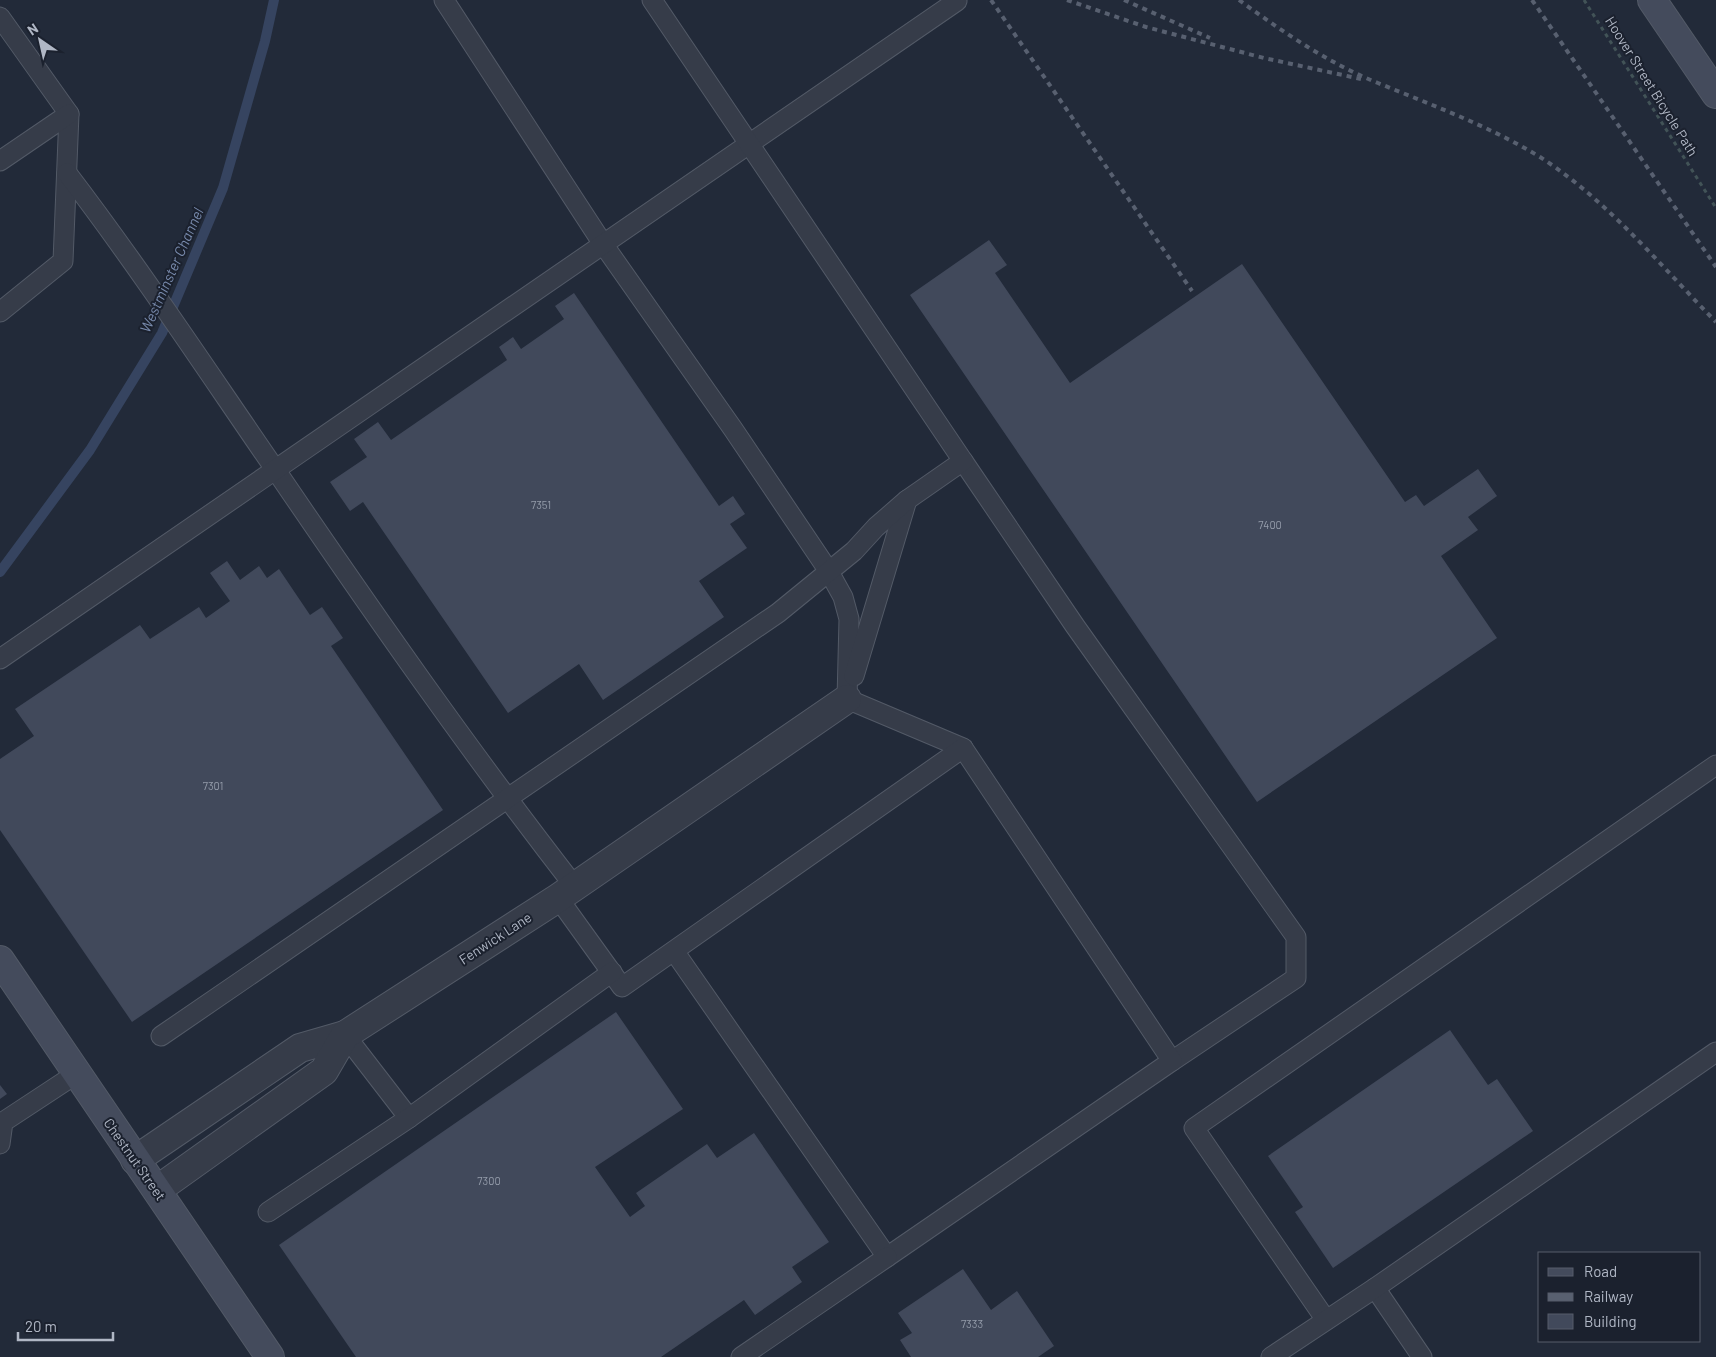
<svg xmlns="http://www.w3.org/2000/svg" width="1716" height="1357" font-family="Barlow,sans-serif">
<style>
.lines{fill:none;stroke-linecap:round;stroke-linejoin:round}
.stream{stroke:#364460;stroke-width:10}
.building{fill:#41495b}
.lane-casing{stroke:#535a67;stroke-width:21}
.street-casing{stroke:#535a67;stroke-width:30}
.secondary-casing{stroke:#535a67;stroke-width:30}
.path{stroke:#425357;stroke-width:3;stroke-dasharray:4 4;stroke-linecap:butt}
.lane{stroke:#363c49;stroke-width:19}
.street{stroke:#363c49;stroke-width:28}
.secondary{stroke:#444b5c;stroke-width:28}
.rail{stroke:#586070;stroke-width:4;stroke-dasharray:5 5;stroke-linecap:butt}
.labels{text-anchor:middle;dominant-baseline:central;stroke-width:4;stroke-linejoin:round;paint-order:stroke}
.number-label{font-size:11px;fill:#949caa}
.street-label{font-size:14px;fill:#b0b7c5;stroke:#1b212e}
.water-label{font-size:15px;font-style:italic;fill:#798bad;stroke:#1b212e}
</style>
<rect width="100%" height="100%" fill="#222a39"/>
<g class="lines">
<path class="stream" d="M0 572 90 450 162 333 223 188 265 41 274 0"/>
</g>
<g class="building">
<path d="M989 240 1007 265 995 273 1070 383 1242 264 1405 502 1416 495 1424 506 1478 469 1497 496 1468 517 1478 530 1441 556 1497 638 1257 802 910 295Z"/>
<path d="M574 293 719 506 733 496 745 514 730 524 747 548 699 581 724 617 603 700 579 664 508 713 363 502 350 511 330 482 367 457 354 439 378 422 391 440 507 360 499 347 513 337 521 349 564 319 555 306Z"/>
<path d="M227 561 240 580 259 566 267 578 279 569 310 615 322 607 343 638 331 646 443 810 132 1022 0 830V759L34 736 15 709 140 625 150 639 199 607 206 618 230 601 210 573Z"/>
<path d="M616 1012 683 1109 595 1167 630 1217 645 1206 636 1193 707 1144 717 1158 754 1133 829 1242 792 1267 802 1282 755 1315 744 1300 661 1357H356L279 1245Z"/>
<path d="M1450 1030 1488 1085 1497 1079 1533 1131 1333 1268 1295 1212 1303 1207 1268 1156Z"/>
<path d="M0 1085 7 1094 0 1099Z"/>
<path d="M963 1269 991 1310 1017 1291 1054 1346 1038 1357H911L900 1340 912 1333 898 1313Z"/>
</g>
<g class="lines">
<g class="lane-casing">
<g id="lane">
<path d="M444 0 603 244 733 429 828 570 843 597 849 619 847 699"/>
<path d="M0 17 69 114 63 261 0 312"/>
<path d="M0 161 69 114"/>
<path d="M67 173C141 270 208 372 277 472 373 613 470 752 575 887"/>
<path d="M963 461 1075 626 1296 937V978L1172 1061"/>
<path d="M0 659 957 1"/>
<path d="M854 676 907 500"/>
<path d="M847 699 963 748"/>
<path d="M558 898 622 987 963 748 1172 1061 887 1257 674 951"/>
<path d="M345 1035 409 1118"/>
<path d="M161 1036 778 613 854 551 876 527 907 500 963 461 652 0"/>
<path d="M0 1144 3 1122 76 1074"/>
<path d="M268 1212 409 1118 612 972"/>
<path d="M1375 1288 1422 1357"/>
<path d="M1326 1320 1194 1128 1716 765"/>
<path d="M741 1357 887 1257"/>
<path d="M1271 1357 1375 1288 1716 1052"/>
</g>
</g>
<g class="street-casing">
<g id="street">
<path d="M135 1160 300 1048 345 1035"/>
<path d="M157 1190 324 1071 345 1035 558 898 847 699"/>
</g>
</g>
<g class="secondary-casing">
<g id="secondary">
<path d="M1652 0 1716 94"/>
<path d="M0 960 270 1357"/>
</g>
</g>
<path class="path" d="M1584 0 1716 208"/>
<use href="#lane" class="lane"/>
<use href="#street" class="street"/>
<use href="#secondary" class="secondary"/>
<g class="rail">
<path d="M991 0 1192 291"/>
<path d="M1067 0 1146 27 1264 58 1361 79"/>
<path d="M1124 0 1210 38"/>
<path d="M1239 0C1283 32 1328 63 1378 83 1434 106 1489 126 1540 157 1607 200 1661 266 1716 322"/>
<path d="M1532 0 1716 267"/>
</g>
</g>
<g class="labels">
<g class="number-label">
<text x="541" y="504">7351</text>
<text x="1270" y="524">7400</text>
<text x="213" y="785">7301</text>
<text x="489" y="1180">7300</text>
<text x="972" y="1323">7333</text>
</g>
<g class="street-label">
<text transform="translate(1652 86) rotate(58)">Hoover Street Bicycle Path</text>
<text transform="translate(495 938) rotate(-33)">Fenwick Lane</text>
<text transform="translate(135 1159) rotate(55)">Chestnut Street</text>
</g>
<g class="water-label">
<text transform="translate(171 270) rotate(-66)">Westminster Channel</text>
</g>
</g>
<rect x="1538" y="1252" width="162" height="90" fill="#1b212e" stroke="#575d6a"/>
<rect x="1548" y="1268" width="25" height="8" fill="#444b5c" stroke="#575d6a"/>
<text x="1584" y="1277" font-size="15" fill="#b0b7c5">Road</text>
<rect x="1548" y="1293" width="25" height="8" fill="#586070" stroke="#575d6a"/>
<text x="1584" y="1302" font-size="15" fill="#b0b7c5">Railway</text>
<rect x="1548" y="1314" width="25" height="15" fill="#41495b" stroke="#575d6a"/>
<text x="1584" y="1327" font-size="15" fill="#b0b7c5">Building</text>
<g transform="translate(40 40) rotate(326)" stroke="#1b212e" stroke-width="4" paint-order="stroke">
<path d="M0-4L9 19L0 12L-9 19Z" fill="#b0b7c5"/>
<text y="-8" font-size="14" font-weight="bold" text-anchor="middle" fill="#b0b7c5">N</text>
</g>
<path d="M18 1332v8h95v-8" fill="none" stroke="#b0b7c5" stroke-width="2.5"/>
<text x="25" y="1332" font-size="15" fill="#b0b7c5" stroke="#1b212e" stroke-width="4" paint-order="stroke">20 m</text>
</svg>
